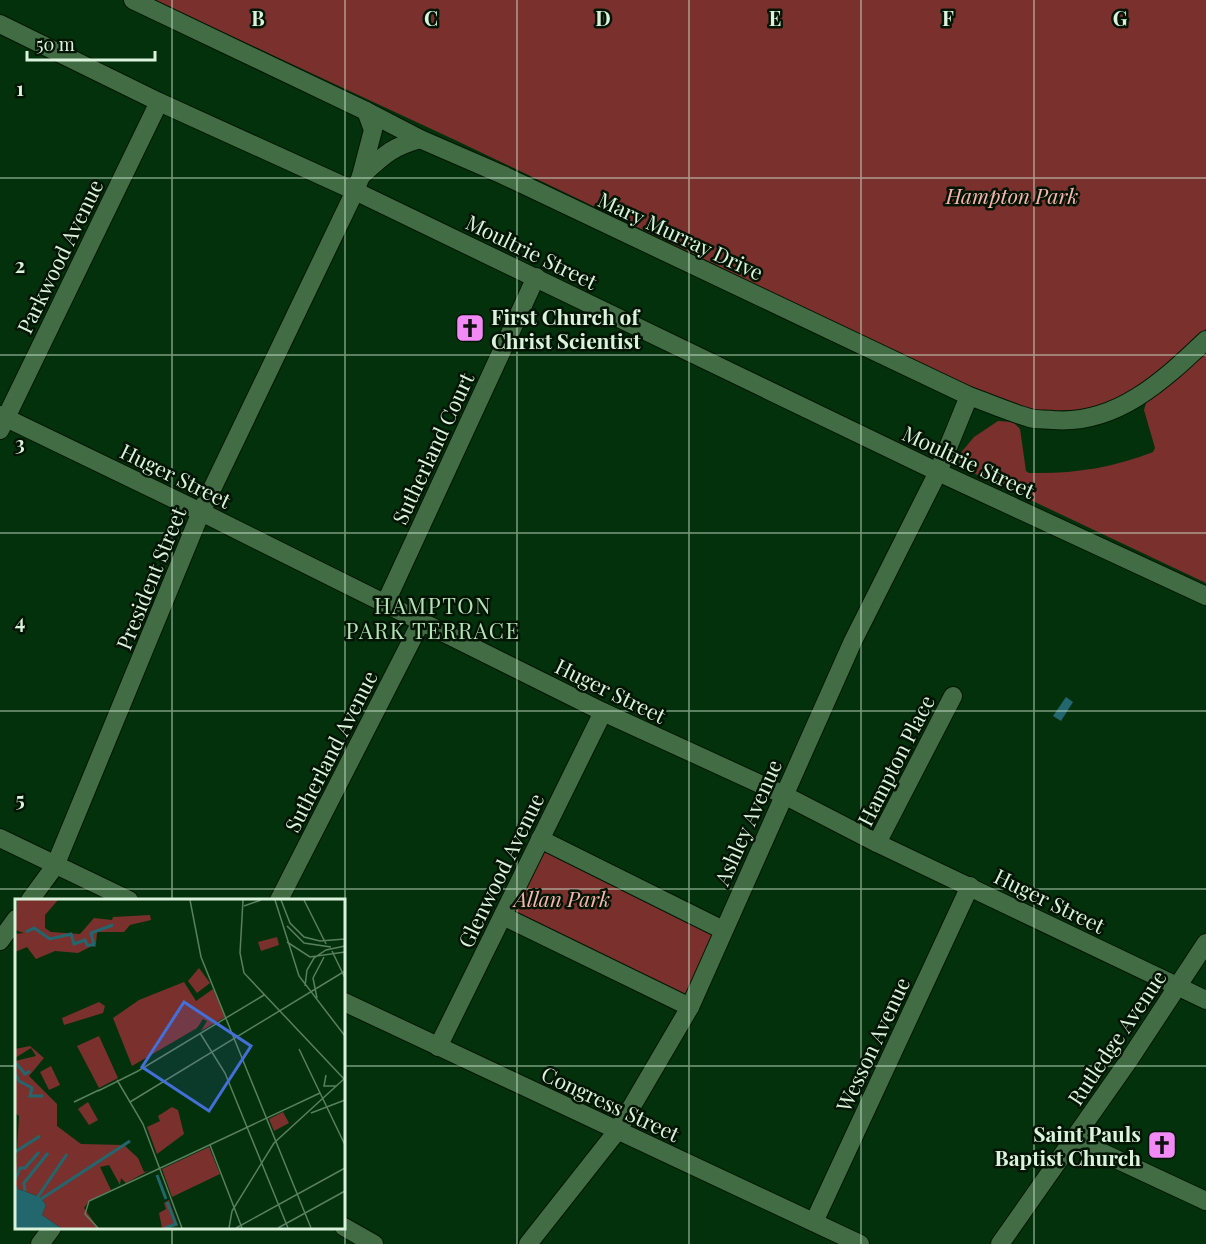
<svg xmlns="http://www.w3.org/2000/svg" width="1206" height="1244" font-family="'Playfair Display',serif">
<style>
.green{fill:#7a312d}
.water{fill:#22666e}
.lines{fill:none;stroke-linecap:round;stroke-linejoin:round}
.minor-casing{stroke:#001700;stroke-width:20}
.tertiary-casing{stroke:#001700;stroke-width:20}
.secondary-casing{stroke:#001700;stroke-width:20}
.minor{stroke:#416c44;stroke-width:18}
.tertiary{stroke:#416c44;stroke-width:18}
.secondary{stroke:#416c44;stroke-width:18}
.grid{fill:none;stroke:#dbf3dc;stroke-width:1.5;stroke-opacity:0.55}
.labels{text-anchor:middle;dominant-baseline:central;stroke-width:5;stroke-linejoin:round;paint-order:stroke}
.park-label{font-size:21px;font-style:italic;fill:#f8b5ad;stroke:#041506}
.street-label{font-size:21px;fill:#dbf3dc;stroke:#041506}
.poi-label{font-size:21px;font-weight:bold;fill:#dbf3dc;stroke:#041506;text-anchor:start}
.neighbourhood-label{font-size:22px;letter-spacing:1.5px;fill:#b4e4b6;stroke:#041506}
.inset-river{fill:none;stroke:#22666e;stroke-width:3}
.inset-road{fill:none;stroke:#597f5f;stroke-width:1.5}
.view{fill:#436fd9;fill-opacity:0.15;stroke:#436fd9;stroke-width:3}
.inset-edge{fill:none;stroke:#dbf3dc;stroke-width:3}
.grid-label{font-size:20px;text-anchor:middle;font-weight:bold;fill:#dbf3dc;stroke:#041506;stroke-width:5;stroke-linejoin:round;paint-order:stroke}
</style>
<rect width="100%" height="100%" fill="#03310c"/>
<g class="green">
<path d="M154 0H1206V329L1180 358 1126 396 1097 407 1068 413 1037 412 972 392 712 263 455 140Z"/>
<path d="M1206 349V583L965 469 959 464V455L974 437 998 421 1013 422 1020 429 1026 471 1029 473C1073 474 1112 468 1153 452L1155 448 1144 410 1147 400Z"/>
<path d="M543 846 716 932 687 1000 510 914Z"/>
</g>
<path class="water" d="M1066 697 1073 702 1061 721 1053 716Z"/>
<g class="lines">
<g class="minor-casing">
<g id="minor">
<path d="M133 0 366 111 420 139 503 175 969 396C989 403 1009 412 1030 418 1037 420 1045 419 1053 420 1116 425 1163 381 1206 340"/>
<path d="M361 176C383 156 391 147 420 139"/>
<path d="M0 430 159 102"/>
<path d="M938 472 969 396"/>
<path d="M385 604 536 277"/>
<path d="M0 838 129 900"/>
<path d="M540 839 723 930"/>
<path d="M877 843 953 696"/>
<path d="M30 900 55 866 201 512 355 191 361 176 373 130 366 111"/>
<path d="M279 900 421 622"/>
<path d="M503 916 690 1007"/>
<path d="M0 941 16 919"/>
<path d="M344 1002 860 1244"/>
<path d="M438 1047 603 712"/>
<path d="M1073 1139 1206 1201"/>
<path d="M814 1222 970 886"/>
<path d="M344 1227 374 1244"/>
<path d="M40 1244 52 1228"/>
</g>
</g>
<g class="tertiary-casing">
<g id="tertiary">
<path d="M0 24 159 102 355 191 938 472 1206 596"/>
<path d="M0 415 201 512 603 712 784 795 877 843 1206 1000"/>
<path d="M528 1244 618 1130 690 1007 853 641 938 472"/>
</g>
</g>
<g class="secondary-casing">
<path id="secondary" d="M1000 1244 1129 1060 1206 943"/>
</g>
<use href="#minor" class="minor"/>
<use href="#tertiary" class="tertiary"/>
<use href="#secondary" class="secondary"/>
</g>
<path class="grid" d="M172 0V900M345 0V1244M517 0V1244M689 0V1244M861 0V1244M1034 0V1244M0 178H1206M0 355H1206M0 533H1206M0 711H1206M0 889H1206M0 1066H16M344 1066H1206M172 1228V1244"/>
<defs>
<g id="church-square" transform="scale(1.5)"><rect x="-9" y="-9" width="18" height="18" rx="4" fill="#f18af4" stroke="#041506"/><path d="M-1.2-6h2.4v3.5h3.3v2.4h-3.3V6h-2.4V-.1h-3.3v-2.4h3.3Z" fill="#111"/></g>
</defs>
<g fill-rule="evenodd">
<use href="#church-square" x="470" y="328"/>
<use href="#church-square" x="1162" y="1145"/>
</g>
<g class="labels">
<g class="park-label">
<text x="1012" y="195">Hampton Park</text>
<text x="562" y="898">Allan Park</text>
</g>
<g class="street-label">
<text transform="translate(681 235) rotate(25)">Mary Murray Drive</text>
<text transform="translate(532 251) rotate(26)">Moultrie Street</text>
<text transform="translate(59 256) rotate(-64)">Parkwood Avenue</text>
<text transform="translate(432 448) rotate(-65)">Sutherland Court</text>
<text transform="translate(969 461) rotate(25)">Moultrie Street</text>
<text transform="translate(176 475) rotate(26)">Huger Street</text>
<text transform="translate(150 578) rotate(-68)">President Street</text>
<text transform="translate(611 690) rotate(26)">Huger Street</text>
<text transform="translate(330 751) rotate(-63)">Sutherland Avenue</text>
<text transform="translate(895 760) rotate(-63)">Hampton Place</text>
<text transform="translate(747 822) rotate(-66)">Ashley Avenue</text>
<text transform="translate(500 870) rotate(-64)">Glenwood Avenue</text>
<text transform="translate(1050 900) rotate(26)">Huger Street</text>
<text transform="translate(1116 1037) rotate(-56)">Rutledge Avenue</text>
<text transform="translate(872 1044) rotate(-65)">Wesson Avenue</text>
<text transform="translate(611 1103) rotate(25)">Congress Street</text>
</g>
<g class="poi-label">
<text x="491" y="316">First Church of<tspan x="491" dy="24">Christ Scientist</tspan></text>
<text x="1141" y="1133" text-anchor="end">Saint Pauls<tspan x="1141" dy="24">Baptist Church</tspan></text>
</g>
<g class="neighbourhood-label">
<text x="433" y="605">HAMPTON<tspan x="433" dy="25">PARK TERRACE</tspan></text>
</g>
</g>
<g transform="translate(15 899)">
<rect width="330" height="330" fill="#03310c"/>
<path d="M2 1H43L30 16V29L36 33 65 35 79 19 97 21 98 18 135 16 136 21 115 26 109 33H82L81 45 63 54 40 52 21 60 12 48 0 53V35L9 34 0 31ZM262 38 264 46 246 52 243 43ZM184 69 195 84 182 94 173 82ZM169 83 181 102 198 90 210 118 186 132 192 122 188 120 182 129 117 167 98 119 124 101ZM84 103 90 107 88 114 49 126 47 119ZM84 137 103 179 84 189 62 147ZM15 147 29 159 14 177 42 205V227L66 245 109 246 123 259 129 273 133 272 111 284 106 279 105 286 94 266 85 268 96 291 74 302 69 309 83 329H46L27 316 31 306 25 298 3 290 0 285 4 217 0 214V162L21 157 16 149 0 159V150ZM36 167 45 186 34 191 25 173ZM73 203 83 221 74 226 63 210ZM157 208 163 211 169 235 142 255 132 228 145 222 143 217ZM268 213 274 224 259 232 254 220ZM194 248 205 275 157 298 147 270ZM154 301 163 327 147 329 144 314 151 310 149 304Z" fill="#7a312d"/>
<path d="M0 285 3 290 25 298 31 306 27 316 46 329H0Z" fill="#22666e"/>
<path class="inset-river" d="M11 33 19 29 35 40 56 35 59 45 70 41 72 46H79L76 34 98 26M1 164 10 175 15 172M0 174 4 182 17 189 15 197H28M0 253 25 237M142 276 151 300M0 281 5 269H10L24 253M10 292 9 284 33 254M22 299 52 255M26 300 115 242M150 329 161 325 152 303"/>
<path class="inset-road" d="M175 1 186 58 296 329M228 1 225 54 229 74 330 181M260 1 284 77 330 137M266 1 275 24 289 38 305 42 330 40M289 1 311 45M229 7 246 1M272 27 289 44 316 48M272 43 295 58 330 53M317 52 330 79M290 87 292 71 299 59 311 51 330 47M302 99 298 79 309 58M185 134 210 174 273 329M284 150 330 246M311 176 309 187H322M102 181 128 225 167 329M83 192 123 172 249 96M59 203 84 191M115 203 330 72M296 214 330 201M195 246 227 329M139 272 305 194M83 329 70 315 74 302 139 272M214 329 217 312 259 244 330 179M221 329 330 269M263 329 330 292"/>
<path class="view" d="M169 103 236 147 194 212 127 168Z"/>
<rect width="330" height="330" class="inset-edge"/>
</g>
<g class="grid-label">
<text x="258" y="26">B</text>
<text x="431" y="26">C</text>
<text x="603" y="26">D</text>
<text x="775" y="26">E</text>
<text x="948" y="26">F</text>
<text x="1120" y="26">G</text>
<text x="20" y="96">1</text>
<text x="20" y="273">2</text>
<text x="20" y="451">3</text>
<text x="20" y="629">4</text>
<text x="20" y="807">5</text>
</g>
<path d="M27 51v9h128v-9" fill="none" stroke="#dbf3dc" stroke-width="3"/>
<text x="36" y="51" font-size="18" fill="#dbf3dc" stroke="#041506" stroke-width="4.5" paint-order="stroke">50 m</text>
</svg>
